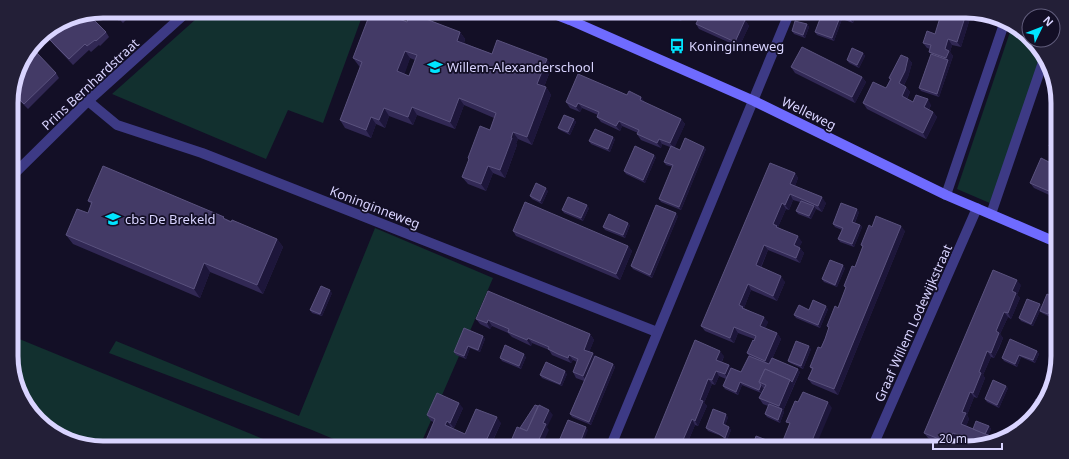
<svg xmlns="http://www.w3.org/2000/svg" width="1069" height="459" font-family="'Noto Sans',sans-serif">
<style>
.green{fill:#12302f}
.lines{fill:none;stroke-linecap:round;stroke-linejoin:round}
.minor{stroke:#3d3a85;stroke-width:10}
.secondary{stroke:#6f6bff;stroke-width:10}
.wall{fill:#312854;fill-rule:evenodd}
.shaded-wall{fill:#1d163a}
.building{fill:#433a66;stroke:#5a527e;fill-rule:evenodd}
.labels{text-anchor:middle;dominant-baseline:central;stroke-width:3.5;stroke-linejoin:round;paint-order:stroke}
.poi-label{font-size:13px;fill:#d9d4ff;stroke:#130f26;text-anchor:start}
.street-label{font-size:13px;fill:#d9d4ff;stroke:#130f26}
.rim{fill:none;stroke:#d9d4ff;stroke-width:5}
</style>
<rect width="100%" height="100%" fill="#130f26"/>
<g class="green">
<path d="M205 11H364L323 123 288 110 266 159 112 94Z"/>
<path d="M1012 26 1039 47 1042 54 992 204 957 189Z"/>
<path d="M375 228 493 278 419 448H355L312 430 109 353 116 341 299 416Z"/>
<path d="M12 336 285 448H103L68 441 30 412 12 369Z"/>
</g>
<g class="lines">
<g class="minor">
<path d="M570 20 574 11"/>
<path d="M88 101 117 125 202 153 657 332"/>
<path d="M11 177 88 101 188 11"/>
<path d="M946 195 1005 21"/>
<path d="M991 214 1044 59"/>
<path d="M610 448C669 302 731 157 790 11"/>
<path d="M872 448 977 208"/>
</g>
<path class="secondary" d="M547 11 570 20 754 101 946 195 1058 243"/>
</g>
<g class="wall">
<path d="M110 11H129V12L131 15 123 23 120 20 119 21Z"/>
<path d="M657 11H685L681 21Z"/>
<path d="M823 11 856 15 853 23 842 19 834 41 817 35 815 32Z"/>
<path d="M966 11 972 12 961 47 952 45 950 52 953 56 939 97 921 91 919 88 931 54 929 52 930 49 927 48 923 43Z"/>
<path d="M68 18 106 32 109 37 100 46 99 45 91 52 89 50 73 65 54 45 50 40 58 32 53 27Z"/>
<path d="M740 18 745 20 749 26 739 47 699 29 696 24Z"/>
<path d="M407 22 460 32 465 39 464 43 492 54 552 66 544 87H546L551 95 532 145 518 139 516 144 517 145 505 178 493 173 486 191 468 184 462 177 469 160 468 158 490 130 494 118 464 105 455 129 417 115 413 125 389 116 385 128 376 124 371 138 345 128 340 120 360 67 359 66 353 58ZM410 58 415 60 409 76 404 74Z"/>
<path d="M807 24 809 27 805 38 794 34 792 31Z"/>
<path d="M44 33 46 35 31 49 42 34Z"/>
<path d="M863 53 865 56 859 68 849 63 847 60Z"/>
<path d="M908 58 912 63 908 77 904 85 906 87 910 92 907 99 913 102 931 105 929 110 933 112 937 117 926 139 867 109 863 103 886 88 890 79 889 78Z"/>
<path d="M28 61 56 73 59 78 28 109 12 93 21 62Z"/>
<path d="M791 67 862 77 866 82 855 103 795 73Z"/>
<path d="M627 95 641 97 645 103 681 119 685 124 674 148 680 150 706 149 681 210 661 202 659 199 673 167 666 165 664 162 670 147 662 144 661 148 641 140 637 134 638 133 622 126 620 131 601 122 597 117 598 115 582 108 580 112 570 108 566 102Z"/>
<path d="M574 119 576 122 570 135 560 130 558 128Z"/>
<path d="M1057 130V164H1056L1054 161 1057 154 1056 152V151L1051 149 1049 146Z"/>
<path d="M615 139 610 152 591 144 589 141Z"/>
<path d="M656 157 645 183 626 174 624 171Z"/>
<path d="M1057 166 1058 199 1034 188 1030 183Z"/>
<path d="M795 173 798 178 795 186 826 203 822 212 816 209 811 219 798 214 796 211 800 202 793 200 789 210 786 209 778 227 802 242 799 247 804 253 800 263 768 250 761 268 785 282 777 301 751 290 744 308 768 322 765 328 777 333 781 339 772 359 800 372 783 411 784 412 780 423 767 417 765 414 768 406 763 404 759 398 764 388H763L761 393 742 385 738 395 725 389 723 386 726 379 719 376 715 385 712 384 704 403 707 406 698 426 695 425 687 444 690 447 689 448H651L724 356 722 362 729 365 731 368 741 372 749 356 747 353 754 339 738 333 734 343 705 331 701 326Z"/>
<path d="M548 191 542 204 532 199 530 196Z"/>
<path d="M88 201 226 219 277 239 283 247 263 294 210 272 200 298 73 244 66 235 88 213 91 204Z"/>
<path d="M589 208 583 221 564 213 562 210Z"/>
<path d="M859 212 855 223 860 225 862 227 854 247 840 242 838 239 842 230 835 227 833 224Z"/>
<path d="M678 216 652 278 633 269 631 266Z"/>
<path d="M630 225 625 238 605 230 603 227Z"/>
<path d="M872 227 905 231 838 395 812 384 808 379 812 370 810 367 821 348 829 329 827 326 838 308 846 288 844 286 855 267 863 248 861 245Z"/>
<path d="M513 231 628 246 632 251 620 280 516 236Z"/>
<path d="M845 268 837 287 824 282 822 279Z"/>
<path d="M1021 285 1017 295 1020 298 1011 319 1008 317 1000 334 1003 338 999 348 994 358 991 357 983 375 985 378 977 398 974 397 967 415 969 419 966 426 973 429 989 426 991 429 988 435 995 440 977 446 957 438 953 448H950L928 438 924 433Z"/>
<path d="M332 293 322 316 312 313 310 310Z"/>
<path d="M1057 300 1050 317 1042 313 1040 311 1033 326 1021 321 1019 318 1041 307Z"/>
<path d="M1058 306V327L1056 326 1052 320Z"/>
<path d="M828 309 820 328 796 318 794 315Z"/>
<path d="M476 319 590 334 594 340 589 352 595 356 613 364 615 367 591 425 572 417 570 414 584 381 576 378 573 372 577 362 573 360 571 363 552 355 549 350 532 343 531 346 512 337 508 333 492 326 490 329 480 324Z"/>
<path d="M483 336 485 339 480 352 470 348 466 359 456 355 454 352Z"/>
<path d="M811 349 803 369 790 363 788 361Z"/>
<path d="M1037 351 1039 354 1035 363 1021 357 1017 367 1004 361 1002 358Z"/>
<path d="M526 357 521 369 502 361 500 358Z"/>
<path d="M1057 361 1053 384 1049 382 1047 379Z"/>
<path d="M567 374 562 386 542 378 540 375Z"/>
<path d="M1008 388 999 408 987 402 985 399Z"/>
<path d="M463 408 454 428 451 427H450L465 434 501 423 491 445 497 448H426L424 445 434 422 431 421 427 415Z"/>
<path d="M728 417 725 425 731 430 727 440 721 436 708 431 706 428Z"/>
</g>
<g class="shaded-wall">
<path d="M679 11H685L681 21 677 16Z"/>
<path d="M736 11H743L738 21 735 15Z"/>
<path d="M967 11 972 12 961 47 957 42Z"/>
<path d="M854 12 856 15 853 23 851 20Z"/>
<path d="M840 17 842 19 834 41 832 38Z"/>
<path d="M745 20 749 26 739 47 735 42Z"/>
<path d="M807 24 809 27 805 38 803 35Z"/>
<path d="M460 32 465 39 462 48 457 41Z"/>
<path d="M948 39 952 45 950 52 953 56 939 97 937 94 948 60 946 58 945 49Z"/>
<path d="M405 51 410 58 403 79 397 71Z"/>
<path d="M863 53 865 56 859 68 857 65Z"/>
<path d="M908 58 912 63 908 77 902 88 899 83Z"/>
<path d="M547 59 552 66 542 92 537 84Z"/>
<path d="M862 77 866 82 855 103 852 97Z"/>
<path d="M546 87 551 95 532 145 527 137Z"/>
<path d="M906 87 910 92 905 102 902 96Z"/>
<path d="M641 97 645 102 644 106 640 100Z"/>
<path d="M459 98 464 105 455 129 450 122Z"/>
<path d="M928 99 931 105 928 112 924 107Z"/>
<path d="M578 103 582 108 580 112 576 107Z"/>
<path d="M412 107 417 115 413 125 408 117Z"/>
<path d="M384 108 389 116 385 128 379 120Z"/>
<path d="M933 112 937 117 926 139 923 133Z"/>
<path d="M371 117 376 124 371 138 366 130Z"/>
<path d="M574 119 576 122 570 135 568 132Z"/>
<path d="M681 119 685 124 674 149 670 143Z"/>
<path d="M619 121 622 126 620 131 616 126Z"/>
<path d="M513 132 518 139 516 144 517 145 505 178 500 170Z"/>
<path d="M613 137 615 139 610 152 608 149Z"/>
<path d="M659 139 662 144 661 148 657 143Z"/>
<path d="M704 147 706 149 681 210 679 207Z"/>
<path d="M654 155 656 157 645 183 643 180Z"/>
<path d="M488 166 493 173 486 191 481 184Z"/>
<path d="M795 173 798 178 794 189 790 184Z"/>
<path d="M546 188 548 191 542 204 540 201Z"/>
<path d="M790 194 793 200 789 210 785 205Z"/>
<path d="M822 197 826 203 822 212 818 206Z"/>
<path d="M782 203 786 209 778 227 780 232 773 224Z"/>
<path d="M587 205 589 208 583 221 581 218Z"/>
<path d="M814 206 816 209 811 219 809 216Z"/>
<path d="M857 209 859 212 854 224 852 222Z"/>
<path d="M676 213 678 216 652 278 650 275Z"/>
<path d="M628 223 630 225 625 238 623 235Z"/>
<path d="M860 225 862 227 854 247 852 244Z"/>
<path d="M901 226 905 231 838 395 834 389Z"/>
<path d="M798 236 802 242 798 250 794 245Z"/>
<path d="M277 239 283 247 263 294 257 285Z"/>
<path d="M764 245 768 250 759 271 756 265Z"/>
<path d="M628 246 632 251 620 280 616 274Z"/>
<path d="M800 248 804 253 800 263 796 258Z"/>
<path d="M204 263 210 272 200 298 194 289Z"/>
<path d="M843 265 845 268 837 287 835 285Z"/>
<path d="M781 276 785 282 777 301 773 296Z"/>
<path d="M1017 280 1021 285 1017 295 1020 298 1011 319 1008 313 1012 291Z"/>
<path d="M748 284 751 290 744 308 746 312 739 305Z"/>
<path d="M330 290 332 293 322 316 320 314Z"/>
<path d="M1055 298 1057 300 1050 317 1048 314Z"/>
<path d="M1040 304 1042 307 1033 326 1031 324Z"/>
<path d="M826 306 828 309 820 328 818 325Z"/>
<path d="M1004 312 1008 317 1000 334 1003 338 994 358 991 353 996 331Z"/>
<path d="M764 317 768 322 764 332 760 326Z"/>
<path d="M488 320 492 326 490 329 487 323Z"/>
<path d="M734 327 738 333 734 343 730 338Z"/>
<path d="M777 333 781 339 769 366 765 361Z"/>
<path d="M590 334 594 340 588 355 584 350Z"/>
<path d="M483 336 485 339 480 352 478 350Z"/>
<path d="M528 338 532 343 531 346 527 340Z"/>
<path d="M468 346 470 348 466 359 464 356Z"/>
<path d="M809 346 811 349 803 369 801 366Z"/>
<path d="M720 351 724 356 720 365 716 360Z"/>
<path d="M987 351 991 357 983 375 985 378 977 398 973 393 979 372Z"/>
<path d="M1037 351 1039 354 1035 363 1033 360Z"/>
<path d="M593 353 597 359 587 382 583 376Z"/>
<path d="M524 354 526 357 521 369 519 366Z"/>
<path d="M569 355 573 360 571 363 568 358Z"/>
<path d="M1019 355 1021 357 1017 367 1015 364Z"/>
<path d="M613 364 615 367 591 425 589 422Z"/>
<path d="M729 365 733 370 729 380 725 374Z"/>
<path d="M798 369 800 372 794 385 792 382Z"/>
<path d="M565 371 567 374 562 386 560 384Z"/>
<path d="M716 371 719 376 715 385 712 380Z"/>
<path d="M708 379 712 384 704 403 707 406 698 426 695 421 700 400Z"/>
<path d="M790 380 794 385 783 411 784 412 780 423 778 420 782 410 779 406Z"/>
<path d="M740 382 742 385 738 395 736 392Z"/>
<path d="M761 385 763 388 761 393 759 390Z"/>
<path d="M1006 386 1008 388 999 408 997 405Z"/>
<path d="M970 392 974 397 967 415 969 419 965 429 961 424 962 412Z"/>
<path d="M828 402 832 408 815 448H809Z"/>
<path d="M459 403 463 408 454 428 450 423Z"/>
<path d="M549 410 553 415 547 427 549 430 541 448H535L543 423Z"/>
<path d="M726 414 728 417 725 427 723 424Z"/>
<path d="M497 417 501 423 489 448 485 443Z"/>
<path d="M692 419 695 425 687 444 690 447 689 448H684L683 440Z"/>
<path d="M447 421 451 427 449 430 445 425Z"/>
<path d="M989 426 991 429 987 439 985 436Z"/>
<path d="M586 427 588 430 581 448H578Z"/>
<path d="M729 427 731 430 727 440 725 438Z"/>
<path d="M953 433 957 438 953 448H952L949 443Z"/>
<path d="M769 441 771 444 770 448H767Z"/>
</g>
<g class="building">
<path d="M112 11H126L119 18 116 14 115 15Z"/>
<path d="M371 11H378L407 22 410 13 460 32 457 41 492 54 497 40 547 59 537 84 546 87 527 137 513 132 511 138H512L500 170 488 166 481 184 462 177 469 159 468 158 480 126 490 130 496 113 459 98 450 122 412 107 408 117 384 108 379 120 371 117 366 130 340 120 362 62 353 58ZM405 51 417 55 409 76 397 71Z"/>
<path d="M666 11H679L677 16Z"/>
<path d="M702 11H736L735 15 745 20 735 42 696 24Z"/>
<path d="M823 11H851L854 12 851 20 840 17 832 38 815 32Z"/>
<path d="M942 11H967L957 42 948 39 945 49 949 51 946 58 929 52 931 45 923 43 927 31 935 34Z"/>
<path d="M88 14 106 32 96 41 95 40 87 46 85 44 69 59 50 40 59 32 54 26 68 18Z"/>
<path d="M795 21 807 24 803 35 792 31Z"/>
<path d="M802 47 862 77 852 97 791 67Z"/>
<path d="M852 48 863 53 857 65 847 60Z"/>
<path d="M37 53 56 73 24 104 12 92 21 62 24 57 28 61Z"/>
<path d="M931 54 948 60 937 94 919 88Z"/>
<path d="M901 55 908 58 905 71 899 83 906 87 902 96 913 102 916 95 928 99 924 107 933 112 923 133 863 103 873 82 886 88 891 79 889 78Z"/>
<path d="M578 74 627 95 629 91 641 97 640 100 681 119 670 143 659 139 657 143 637 134 639 130 619 121 616 126 597 117 599 112 578 103 576 107 566 102Z"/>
<path d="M564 115 574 119 568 132 558 128Z"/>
<path d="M595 129 613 137 608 149 589 141Z"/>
<path d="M1056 130H1057V153L1056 152 1057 149 1049 146Z"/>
<path d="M685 138 704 147 679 207 659 199 673 165 664 162 671 146 680 150Z"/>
<path d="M635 146 654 155 643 180 624 171Z"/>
<path d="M1057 154V162L1054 161Z"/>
<path d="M1041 158 1057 166 1058 195 1030 183Z"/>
<path d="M770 163 795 173 790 184 822 197 818 206 790 194 785 205 782 203 773 224 777 226 776 227 798 236 794 245 800 248 796 258 764 245 756 265 781 276 773 296 748 284 739 305 743 307 742 308 764 317 760 326 777 333 765 361 747 353 753 340 754 341 756 336 734 327 730 338 701 326Z"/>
<path d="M103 166 224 217 223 218 231 222 232 220 277 239 257 285 204 263 194 289 66 235 77 209 88 213 92 202 88 201Z"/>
<path d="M536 183 546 188 540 201 530 196Z"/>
<path d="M568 197 587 205 581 218 562 210Z"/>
<path d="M801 201 814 206 809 216 796 211Z"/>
<path d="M525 202 628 246 616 274 513 231Z"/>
<path d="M841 203 857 209 852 222 860 225 852 244 838 239 843 228 833 224Z"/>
<path d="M656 205 676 213 650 275 631 266Z"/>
<path d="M609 214 628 223 623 235 603 227Z"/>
<path d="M876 216 901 226 834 389 808 379 813 368 810 367 818 347 821 348 825 339 829 327 827 326 835 306 838 308 846 287 844 286 852 266 855 267 863 246 861 245 869 225 872 227Z"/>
<path d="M830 260 843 265 835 285 822 279Z"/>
<path d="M993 270 1017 280 1012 291 1016 293 1008 313 1004 312 996 331 999 333 991 353 987 351 979 372 981 373 973 393 970 392 962 412 966 413 961 424 993 437 992 441 982 444 953 433 949 443 924 433Z"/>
<path d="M321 286 330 290 320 314 310 310Z"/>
<path d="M488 291 590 334 584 350 593 353 583 376 573 372 578 359 569 355 568 358 558 354 548 349 549 347 528 338 527 340 508 332 509 329 488 320 487 323 476 319Z"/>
<path d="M1047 294 1055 298 1048 314 1040 311Z"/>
<path d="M1027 299 1040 304 1031 324 1019 318Z"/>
<path d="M813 300 826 306 818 325 794 315 799 305 809 310Z"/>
<path d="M1058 306V323L1052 320Z"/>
<path d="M464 328 483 336 478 350 468 346 464 356 454 352Z"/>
<path d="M1010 339 1037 351 1033 360 1019 355 1015 364 1002 358Z"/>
<path d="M695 340 720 351 716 360 729 365 725 374 716 371 712 380 708 379 700 400 703 401 695 421 692 419 683 440 686 442 684 448H651Z"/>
<path d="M796 341 809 346 801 366 788 361Z"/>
<path d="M505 345 524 354 519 366 500 358Z"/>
<path d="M595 356 613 364 589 422 570 414Z"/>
<path d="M749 356 769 364 772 358 798 369 792 382 790 380 765 369 759 382 761 385 759 390 740 382 736 392 723 386 731 368 741 372Z"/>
<path d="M1055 360 1057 361 1053 382 1047 379Z"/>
<path d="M546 362 565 371 560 384 540 375Z"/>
<path d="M765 369 790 380 779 406 759 398 766 385 759 382Z"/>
<path d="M993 380 1006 386 997 405 985 399Z"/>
<path d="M803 392 828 402 809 448H776L779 442 782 443 790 423 786 422 795 401 798 402Z"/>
<path d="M437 393 459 403 450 423 447 421 445 425 465 434 476 409 497 417 485 443 497 448H429L424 445 435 419 427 415Z"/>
<path d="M1036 399 1043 402 1036 410 1032 408Z"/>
<path d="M769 404 782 409 778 420 765 414Z"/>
<path d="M535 405 538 406 527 431 520 428Z"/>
<path d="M539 405 549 410 543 423 546 424 535 448H508L517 427 527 431Z"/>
<path d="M713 409 726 414 723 424 729 427 725 438 719 434 706 428Z"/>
<path d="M568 420 586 427 578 448H556Z"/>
<path d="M976 421 989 426 985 434 973 429Z"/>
<path d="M756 436 769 441 767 448H752Z"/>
<path d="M919 446 924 448H918Z"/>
</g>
<defs>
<g id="bus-bare" transform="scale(1.2)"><path d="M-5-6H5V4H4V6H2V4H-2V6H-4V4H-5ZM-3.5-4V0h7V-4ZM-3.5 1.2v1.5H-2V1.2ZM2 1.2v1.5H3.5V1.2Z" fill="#00e5ff" stroke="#130f26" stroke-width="2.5" paint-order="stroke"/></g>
<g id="school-bare" transform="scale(1.2)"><path d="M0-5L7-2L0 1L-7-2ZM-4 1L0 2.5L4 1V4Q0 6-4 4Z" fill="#00e5ff" stroke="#130f26" stroke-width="2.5" paint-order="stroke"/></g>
</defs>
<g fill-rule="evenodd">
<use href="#bus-bare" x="677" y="46"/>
<use href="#school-bare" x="435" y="67"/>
<use href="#school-bare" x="113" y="219"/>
</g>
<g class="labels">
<g class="poi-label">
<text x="689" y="46">Koninginneweg</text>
<text x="447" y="67">Willem-Alexanderschool</text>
<text x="125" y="219">cbs De Brekeld</text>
</g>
<g class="street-label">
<text transform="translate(90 84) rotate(-43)">Prins Bernhardstraat</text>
<text transform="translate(809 113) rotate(26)">Welleweg</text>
<text transform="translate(375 207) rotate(21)">Koninginneweg</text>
<text transform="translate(913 323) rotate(-66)">Graaf Willem Lodewijkstraat</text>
</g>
</g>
<path d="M0 0H1069V459H0ZM103 18H966A85 85 0 0 1 1051 103V356A85 85 0 0 1 966 441H103A85 85 0 0 1 18 356V103A85 85 0 0 1 103 18Z" fill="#231f37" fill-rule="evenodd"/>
<path class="rim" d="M103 18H966A85 85 0 0 1 1051 103V356A85 85 0 0 1 966 441H103A85 85 0 0 1 18 356V103A85 85 0 0 1 103 18Z"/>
<g transform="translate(1041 28) rotate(47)"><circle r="19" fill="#130f26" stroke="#625e7d"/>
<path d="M0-3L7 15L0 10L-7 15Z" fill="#00e5ff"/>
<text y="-6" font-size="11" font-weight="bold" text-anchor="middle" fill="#d9d4ff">N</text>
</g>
<path d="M933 443v6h69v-6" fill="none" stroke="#d9d4ff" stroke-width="2"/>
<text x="939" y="443" font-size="12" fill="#d9d4ff" stroke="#130f26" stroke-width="3" paint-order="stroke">20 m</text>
</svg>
